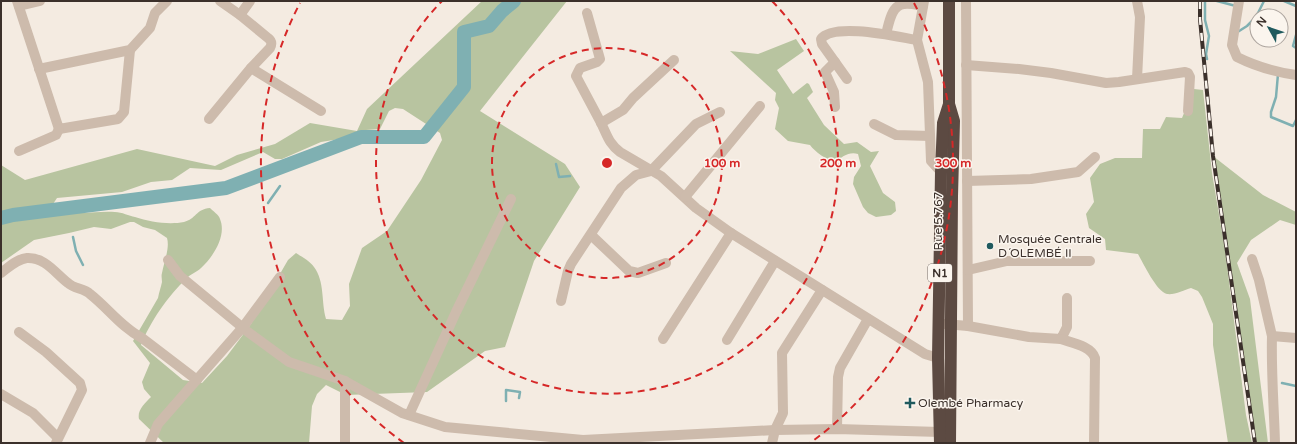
<svg xmlns="http://www.w3.org/2000/svg" width="1297" height="444" font-family="'Varela Round',sans-serif">
<style>
.green{fill:#b8c4a0;fill-rule:evenodd}
.lines{fill:none;stroke-linecap:round;stroke-linejoin:round}
.stream{stroke:#7fb0b2;stroke-width:2.5}
.river{stroke:#7fb0b2;stroke-width:14}
.minor{stroke:#cdbbac;stroke-width:10}
.highway{stroke:#5c4a42;stroke-width:12}
.rail-casing{stroke:#3b302b;stroke-width:4}
.rail{stroke:#fbf5ee;stroke-width:2.5;stroke-dasharray:8;stroke-linecap:butt}
.ring{fill:none;stroke:#d62828;stroke-width:2;stroke-dasharray:7 5}
.poi-dot{fill:#1f5a5e;stroke:#fbf5ee;stroke-width:1.5}
.labels{text-anchor:middle;dominant-baseline:central;stroke-width:3;stroke-linejoin:round;paint-order:stroke}
.shield{fill:#fbf5ee;stroke:#756b66;stroke-width:1}
.shield-label{font-size:11px;font-weight:bold;fill:#3b302b}
.street-label{font-size:12px;fill:#3b302b;stroke:#fbf5ee}
.poi-label{font-size:12px;fill:#3b302b;stroke:#fbf5ee;text-anchor:start}
.centre{fill:#d62828;stroke:#fbf5ee;stroke-width:2}
.ring-label{font-size:12px;text-anchor:middle;font-weight:bold;fill:#d62828;stroke:#fbf5ee;stroke-width:3;stroke-linejoin:round;paint-order:stroke}
</style>
<rect width="100%" height="100%" fill="#f4ebe1"/>
<g class="green">
<path d="M482 1H567L480 111 565 164 580 187 534 261 505 347 485 351 427 392 346 395 326 385 317 394 312 406 309 443H164L139 419C137 410 145 403 151 397L144 389 142 382 150 363 133 341 158 298C159 292 161 287 162 282 162 279 161 276 162 273 164 262 170 248 167 238L155 230 143 227 134 222H130L111 229 94 227 69 233 34 240 1 263V165L25 180 137 149 215 166 237 155 275 144 310 123 357 131 367 109ZM395 108 403 109 440 133 442 140 421 180 387 231 362 248 349 284 350 306 342 320 326 319C321 301 325 282 314 267 310 261 302 257 296 253L288 260 251 324 227 356 202 383 183 380 141 345C150 322 168 296 186 279 190 274 197 272 201 268 213 257 227 236 220 219 219 215 213 211 210 208 196 209 196 219 184 222 169 225 150 222 135 217 129 216 122 212 115 212 94 210 71 219 53 204L57 198 122 192 151 182 172 180 190 168 221 170 263 152 275 159H282L321 142 352 137 366 130 380 129 389 111Z"/>
<path d="M796 39 804 51 777 70 793 94 807 83 809 84 813 92 807 98 824 125 844 144 857 142 871 152 879 151 870 166 883 193 895 202 896 211 891 215 876 217 868 213 863 207 853 184 854 177 861 166 858 154C849 151 842 157 835 162 827 160 815 152 810 145L788 141 775 129 779 108 775 100 776 93 730 51 758 54Z"/>
<path d="M1194 89 1203 90 1212 173 1225 250 1246 415 1252 443H1228L1213 345V324L1202 297 1198 291 1191 288C1184 290 1175 295 1167 294 1157 292 1143 263 1138 254L1106 250 1105 239 1089 228 1086 214 1094 202 1090 178 1100 164 1115 158H1142L1143 129H1160L1166 117 1182 118Z"/>
<path d="M1213 156 1263 195 1296 212V225L1280 220 1251 240 1237 263 1250 299 1268 443H1255Z"/>
</g>
<g class="lines">
<g class="stream">
<path d="M1205 1V20L1209 36 1206 54 1207 59"/>
<path d="M1217 1 1236 6"/>
<path d="M1284 1 1296 6"/>
<path d="M1236 33 1247 26 1256 17 1264 1"/>
<path d="M1296 35 1293 46 1296 48"/>
<path d="M1278 74 1276 97 1271 112V117L1293 126 1296 120"/>
<path d="M556 164 559 177 570 176"/>
<path d="M268 203 280 186"/>
<path d="M73 237 76 251 83 265"/>
<path d="M1282 383 1296 386"/>
<path d="M506 401V390L520 392 519 398"/>
</g>
<path class="river" d="M1 218 13 215 226 188 361 137H424L464 87V32L489 26 502 11 514 1"/>
<g class="minor">
<path d="M17 1 59 129 118 119 124 112 130 50"/>
<path d="M924 1 917 40 928 82 931 161 941 172"/>
<path d="M966 1 968 326"/>
<path d="M1137 1 1140 17 1137 79"/>
<path d="M1239 1 1232 45 1237 57C1255 66 1275 72 1296 75"/>
<path d="M19 6 40 1"/>
<path d="M587 13 600 59 597 62 580 68 576 76C584 91 592 106 600 121 607 134 608 143 620 152L661 176 696 208 731 233 925 354 938 358"/>
<path d="M240 15 250 1"/>
<path d="M886 34C889 24 891 5 904 4 910 3 917 5 923 6"/>
<path d="M835 62 825 72 834 92 835 107"/>
<path d="M966 65 1019 69 1051 73 1106 83 1119 82 1185 72 1188 73 1190 77 1188 111"/>
<path d="M251 68 321 111"/>
<path d="M39 69 130 50 150 28 155 13 167 1"/>
<path d="M847 79 822 44 821 39C834 22 898 37 917 40"/>
<path d="M209 119 251 68 270 48C272 44 272 41 268 38L240 15 220 1"/>
<path d="M601 123 623 110 633 98 674 60"/>
<path d="M874 124 896 135 930 136"/>
<path d="M19 151 56 135 59 129"/>
<path d="M967 181 1031 179 1078 172 1095 157"/>
<path d="M685 197 760 106"/>
<path d="M591 235 629 271 638 273 666 263"/>
<path d="M1252 259 1259 280 1272 336"/>
<path d="M168 260 180 276 248 332 289 362 345 381 402 413 445 427 583 440 775 430 837 429 940 432"/>
<path d="M968 270 1007 261H1090"/>
<path d="M1 273C9 267 17 259 27 258 45 257 56 274 68 283 74 289 84 288 90 294 108 308 121 327 142 338L197 380"/>
<path d="M561 301 568 271 571 264 621 188 636 175 651 171 696 124 720 112"/>
<path d="M945 324 968 326 1029 337 1061 339 1067 327V298"/>
<path d="M19 332 46 352 80 383 82 390 56 443"/>
<path d="M663 339 731 233"/>
<path d="M1061 339C1072 343 1091 346 1095 358L1094 443"/>
<path d="M727 340 775 261"/>
<path d="M345 381V443"/>
<path d="M1 394 33 413 58 438"/>
<path d="M409 415 456 312 511 199"/>
<path d="M837 429 838 377 840 368 868 319"/>
<path d="M150 443 158 424 243 327 280 277"/>
<path d="M772 443 775 430 783 413 782 353 822 290"/>
<path d="M1275 443C1274 407 1271 372 1272 336L1296 338"/>
</g>
<g class="highway">
<path d="M949 1V104L954 121 952 196 950 443"/>
<path d="M940 443 938 358 941 172 943 123 949 104"/>
</g>
<g class="rail-casing">
<path id="rail" d="M1200 1V19L1213 156 1255 443"/>
</g>
<use href="#rail" class="rail"/>
</g>
<g class="ring">
<circle cx="607" cy="163" r="115"/>
<path d="M772 1A231 231 0 1 1 442 1"/>
<path d="M404 443A346 346 0 0 1 300 3M914 3A346 346 0 0 1 810 443"/>
</g>
<g class="poi-dot">
<circle cx="990" cy="246" r="4"/>
<path d="M908 397h4v4h4v4h-4v4h-4v-4h-4v-4h4z"/>
</g>
<g class="labels">
<rect class="shield" x="928" y="264" width="24" height="18" rx="3"/>
<g class="shield-label">
<text x="940" y="273">N1</text>
</g>
<g class="street-label">
<text transform="translate(938 221) rotate(-90)">Rue 5.767</text>
</g>
<g class="poi-label">
<text x="998" y="239">Mosquée Centrale<tspan x="998" dy="14">D´OLEMBÉ II</tspan></text>
<text x="918" y="403">Olembé Pharmacy</text>
</g>
</g>
<circle cx="607" cy="163" r="6" class="centre"/>
<g class="ring-label">
<text x="722" y="167">100 m</text>
<text x="838" y="167">200 m</text>
<text x="953" y="167">300 m</text>
</g>
<rect width="1297" height="444" fill="none" stroke="#3b302b" stroke-width="4"/>
<g transform="translate(1269 28) rotate(310)"><circle r="19" fill="#fbf5ee" stroke="#aea6a0"/>
<path d="M0-3L7 15L0 10L-7 15Z" fill="#1f5a5e"/>
<text y="-6" font-size="11" font-weight="bold" text-anchor="middle" fill="#3b302b">N</text>
</g>
</svg>
